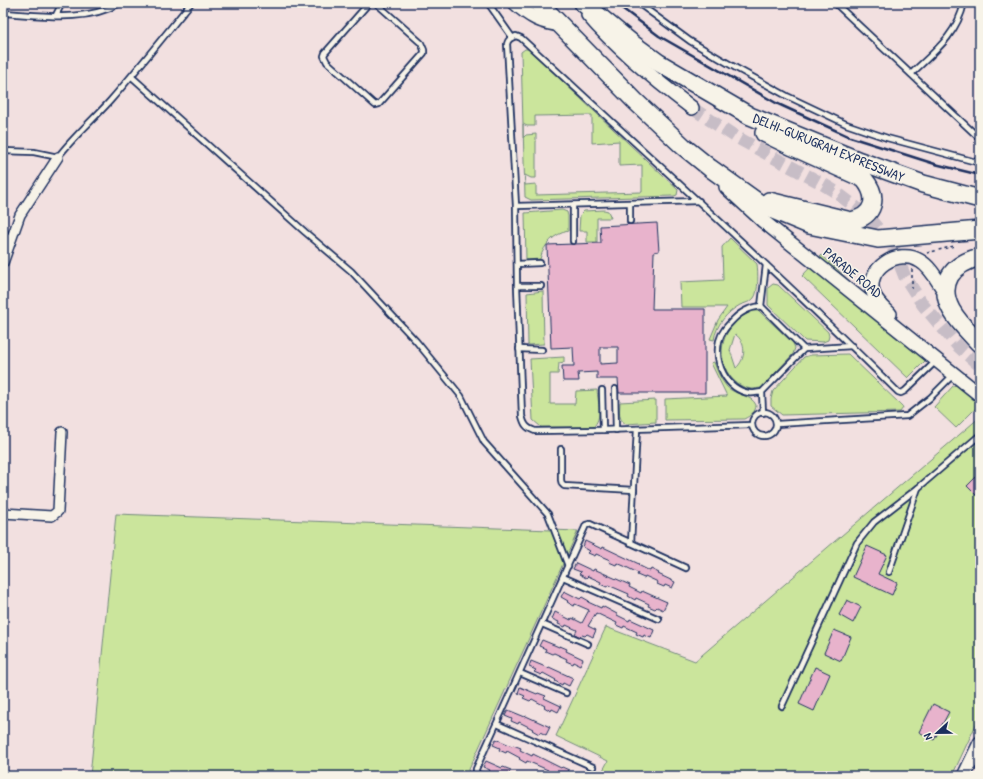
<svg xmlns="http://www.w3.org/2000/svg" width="983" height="779" font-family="'Patrick Hand',sans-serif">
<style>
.green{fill:#cbe59c;stroke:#738a7d;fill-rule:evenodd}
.building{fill:#e8b3cc;stroke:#1b2f5e;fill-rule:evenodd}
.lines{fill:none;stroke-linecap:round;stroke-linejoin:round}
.secondary-tunnel{stroke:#c7bdc6;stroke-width:13;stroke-dasharray:13 6;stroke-linecap:butt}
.lane-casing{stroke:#1b2f5e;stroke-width:8}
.street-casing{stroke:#1b2f5e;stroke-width:12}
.secondary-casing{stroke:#1b2f5e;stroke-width:16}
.highway-casing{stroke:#1b2f5e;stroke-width:20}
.path{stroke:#1b2f5e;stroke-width:1.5;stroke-dasharray:3 3;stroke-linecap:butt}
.lane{stroke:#f7f3e8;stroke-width:4.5}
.street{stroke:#f7f3e8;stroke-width:9}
.secondary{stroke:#f7f3e8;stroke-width:13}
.highway{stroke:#f7f3e8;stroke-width:17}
.rail{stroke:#1b2f5e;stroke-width:2.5}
.labels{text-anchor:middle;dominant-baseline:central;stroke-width:3;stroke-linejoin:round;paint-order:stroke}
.street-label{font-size:14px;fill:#1b2f5e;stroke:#f7f3e8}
</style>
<rect width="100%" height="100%" fill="#f2e0e0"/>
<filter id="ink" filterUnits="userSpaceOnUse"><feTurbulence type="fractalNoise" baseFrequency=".025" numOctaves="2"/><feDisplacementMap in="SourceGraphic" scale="8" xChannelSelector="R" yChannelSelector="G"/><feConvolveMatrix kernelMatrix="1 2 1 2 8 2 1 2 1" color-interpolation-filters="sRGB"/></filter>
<g filter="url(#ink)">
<g class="green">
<path d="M525 49H528L678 190 677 195 674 196 531 200 525 197 521 52ZM592 115V143L619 141V166L642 165V192L536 195V184L525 185V175L531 178H536V134L526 135 523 138V124L527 126H535V116Z"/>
<path d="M562 210 567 212 568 216V231C554 234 544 244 540 259L526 260 525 213Z"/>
<path d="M604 210 608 211 611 218H597V242H587V231H579L580 215 584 211Z"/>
<path d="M730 238 757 264C758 271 759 292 754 298 751 302 745 303 740 305 727 312 716 325 714 340L710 339 718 320 727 307H681L680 282 723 280 722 247Z"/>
<path d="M822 255 925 352 927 359 908 378 802 276Z"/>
<path d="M773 284 778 285 828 332 829 336 828 340 823 342 805 341 768 305V288Z"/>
<path d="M543 291 544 344 528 345 527 293Z"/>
<path d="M752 311H759L793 343 795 348 793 354 761 388C758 388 755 389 752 389 726 386 715 354 727 333 732 323 741 316 752 311ZM735 334C747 343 746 359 736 368L730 350Z"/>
<path d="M848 354 902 406 903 408 900 412 782 415 771 406V399L773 391 804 357 811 355Z"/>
<path d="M564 357V362L559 363 558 374H550V404H575L576 391 597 390C598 402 603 418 593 427H541L533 420 530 359Z"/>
<path d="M714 362C717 371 721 380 727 387 735 395 752 395 756 405 756 412 750 416 744 419L665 420V399L727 396 711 363Z"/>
<path d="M959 384 980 401V404L956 428 934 407 953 386Z"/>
<path d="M656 400V422L626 424C617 419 620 410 620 402Z"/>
<path d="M980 417V716L952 776H600L608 761 556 736 606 627 695 661Z"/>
<path d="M116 514 578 531 466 776H90Z"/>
</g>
<g class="building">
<path d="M657 223 659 251 654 252 652 309H705V393H619L618 379H597V372L578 373 579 381H563L562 366H574L573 347 551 348 547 245 601 243 600 226ZM600 347H618V363L600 364Z"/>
<path d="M980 473V499L967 486Z"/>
<path d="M585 541 602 549 603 547 639 564 638 565 650 571 651 569 659 573 658 574 675 582 672 588 665 585 664 587 657 584 658 582 645 576 644 578 637 575 638 573 624 566 617 563 616 565 609 562 610 560 596 554 595 556 588 553 590 551 583 547Z"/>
<path d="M867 546 887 555 878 574 897 583 892 595 853 577Z"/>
<path d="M576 563 593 571 594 569 630 585 629 587 641 593 642 591 667 602 663 610 657 607 655 609 648 606 649 604 636 598 635 600 628 596 629 594 608 585 607 587 600 584 601 582 588 576 586 578 579 574 581 572 573 569Z"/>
<path d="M564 591 580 599 582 597 589 601 588 602 601 608 602 606 617 614V615L629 621 630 619 654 630 651 638 644 635 643 637 636 634 637 632 624 626 623 628 616 625 617 623 596 613 588 626 596 630 593 637 587 634 585 636 582 635 580 637 575 634 577 630 566 625 565 627 558 624 559 622 552 619 555 612 571 620 572 618 582 623 589 610 575 604 574 606 567 602 568 601 561 597Z"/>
<path d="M847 600 861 607 853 623 839 615Z"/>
<path d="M834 630 851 637 841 661 824 653Z"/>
<path d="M542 640 559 647 560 646 567 649 566 651 583 659 580 665 574 662 573 664 566 661 567 659 554 653 552 654 545 651 546 649 539 646Z"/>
<path d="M531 661 548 668 549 667 573 678 569 686 563 683 562 685 555 681 556 680 543 673 541 675 534 672 536 670 529 667Z"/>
<path d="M815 667 830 674 814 711 799 704Z"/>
<path d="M520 687 537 694 538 693 546 696 544 698 561 706 558 712 552 709 551 711 544 707 545 706 532 699 530 701 523 698 525 696 518 693Z"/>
<path d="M933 704 949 712 934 740 919 732Z"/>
<path d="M508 710 525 717 526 716 550 727 546 735 540 732 539 734 532 730 533 729 519 722 518 724 511 721 512 719 505 716Z"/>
<path d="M496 739 512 746 513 745 521 748 520 750 532 756 533 754 561 768 562 767 569 770 566 776H561L555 773 554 775 547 772 548 770 527 761 526 763 519 759 520 758 507 751 506 753 499 750 500 748 493 745Z"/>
<path d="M486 761 502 768 503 767 511 770 507 776H503L497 773 496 775 489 772 490 770 483 767Z"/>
</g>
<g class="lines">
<path class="secondary-tunnel" d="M692 108 736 137 821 183 836 192 867 216 893 247 905 277 923 305 958 346 980 366"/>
<g class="lane-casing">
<g id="lane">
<path d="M369 3 325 53 324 56 327 62 375 105 379 104 424 53V50L421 43 376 3"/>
<path d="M488 3 512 37"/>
<path d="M638 3 690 41 736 68 787 96 846 124 887 138 980 163"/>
<path d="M835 3 976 135"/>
<path d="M3 13C42 15 85 23 120 3"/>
<path d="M56 15 62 3"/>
<path d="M911 74C934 52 957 35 964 3"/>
<path d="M132 77 305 232 351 271 416 341 461 396 484 442 548 514 568 566"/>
<path d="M3 151 34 152 58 157C73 137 93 120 110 101 138 69 164 36 191 3"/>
<path d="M516 206 699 201"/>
<path d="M573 206V241"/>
<path d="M630 221V204"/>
<path d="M517 264 540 263"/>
<path d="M517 286H541"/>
<path d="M761 306 766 265"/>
<path d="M519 349 542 350"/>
<path d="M804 349 852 346"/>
<path d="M615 389 616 430"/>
<path d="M602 390 603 430"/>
<path d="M762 392C758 392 753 394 749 393 726 389 714 363 719 341 721 332 728 325 734 319 738 315 744 311 749 309 753 307 757 307 761 306L804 349 762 392 763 413"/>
<circle cx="764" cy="424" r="12"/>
<path d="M777 424 907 416 930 398 953 375"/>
<path d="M752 425 603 430 535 431C526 428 524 424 522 416L517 286 516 206 507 44C508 39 511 38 516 36L521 38C648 155 776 271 898 392L901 393 905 391 935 362"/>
<path d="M561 449V480L562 484 564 486 634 490"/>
<path d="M631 543 637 429"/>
<path d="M889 572 918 488"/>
<path d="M563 577 659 619"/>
<path d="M542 624 588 644"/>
<path d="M520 673 566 693"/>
<path d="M782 706 857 543 874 522 918 488 980 435"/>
<path d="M497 724 593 767"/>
<path d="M482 776 476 773V769L586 525 590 524 686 568"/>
</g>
</g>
<g class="street-casing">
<g id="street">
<path d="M3 234 7 250"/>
<path d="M3 263 20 215 58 157"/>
<path d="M3 513 52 516 58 511 62 432"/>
</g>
</g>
<g class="secondary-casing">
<g id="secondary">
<path d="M515 3C530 17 541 23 562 25"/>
<path d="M588 15C618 50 655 80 692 108"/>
<path d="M726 187 763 221 980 395"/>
<path d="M890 314C884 308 877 302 874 295 863 269 899 247 920 261 931 267 938 282 945 292"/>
<path d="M964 776 980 743"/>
</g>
</g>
<g class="highway-casing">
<g id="highway">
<path d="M539 3 635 101 684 147 710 168 763 206 809 225 878 239 980 230"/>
<path d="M583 3 633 44 659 63 750 116 860 161 923 184 980 199"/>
<path d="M764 133 793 147 864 179C879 197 875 216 851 221L769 201"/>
<path d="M980 257C968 260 956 266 950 276 935 302 964 327 980 344"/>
</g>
</g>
<g class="path">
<path d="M927 253 954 246"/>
<path d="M912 269V289"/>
</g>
<use href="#lane" class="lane"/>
<use href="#street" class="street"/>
<use href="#secondary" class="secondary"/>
<use href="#highway" class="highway"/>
<path class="rail" d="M615 3 659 36 776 103 850 137 935 164 980 175"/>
</g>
</g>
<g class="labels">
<g class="street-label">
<text transform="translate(829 147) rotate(22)">DELHI-GURUGRAM EXPRESSWAY</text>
<text transform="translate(853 272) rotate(39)">PARADE ROAD</text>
</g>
</g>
<rect width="983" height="779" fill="none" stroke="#f7f3e8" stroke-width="16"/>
<rect x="8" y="8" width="967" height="763" fill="none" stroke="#1b2f5e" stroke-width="1.5" filter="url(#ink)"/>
<g transform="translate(937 733) rotate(248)" stroke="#f7f3e8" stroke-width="3" paint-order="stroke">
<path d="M0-3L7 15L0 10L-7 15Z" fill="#1b2f5e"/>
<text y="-6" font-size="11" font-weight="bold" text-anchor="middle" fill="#1b2f5e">N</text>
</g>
</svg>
